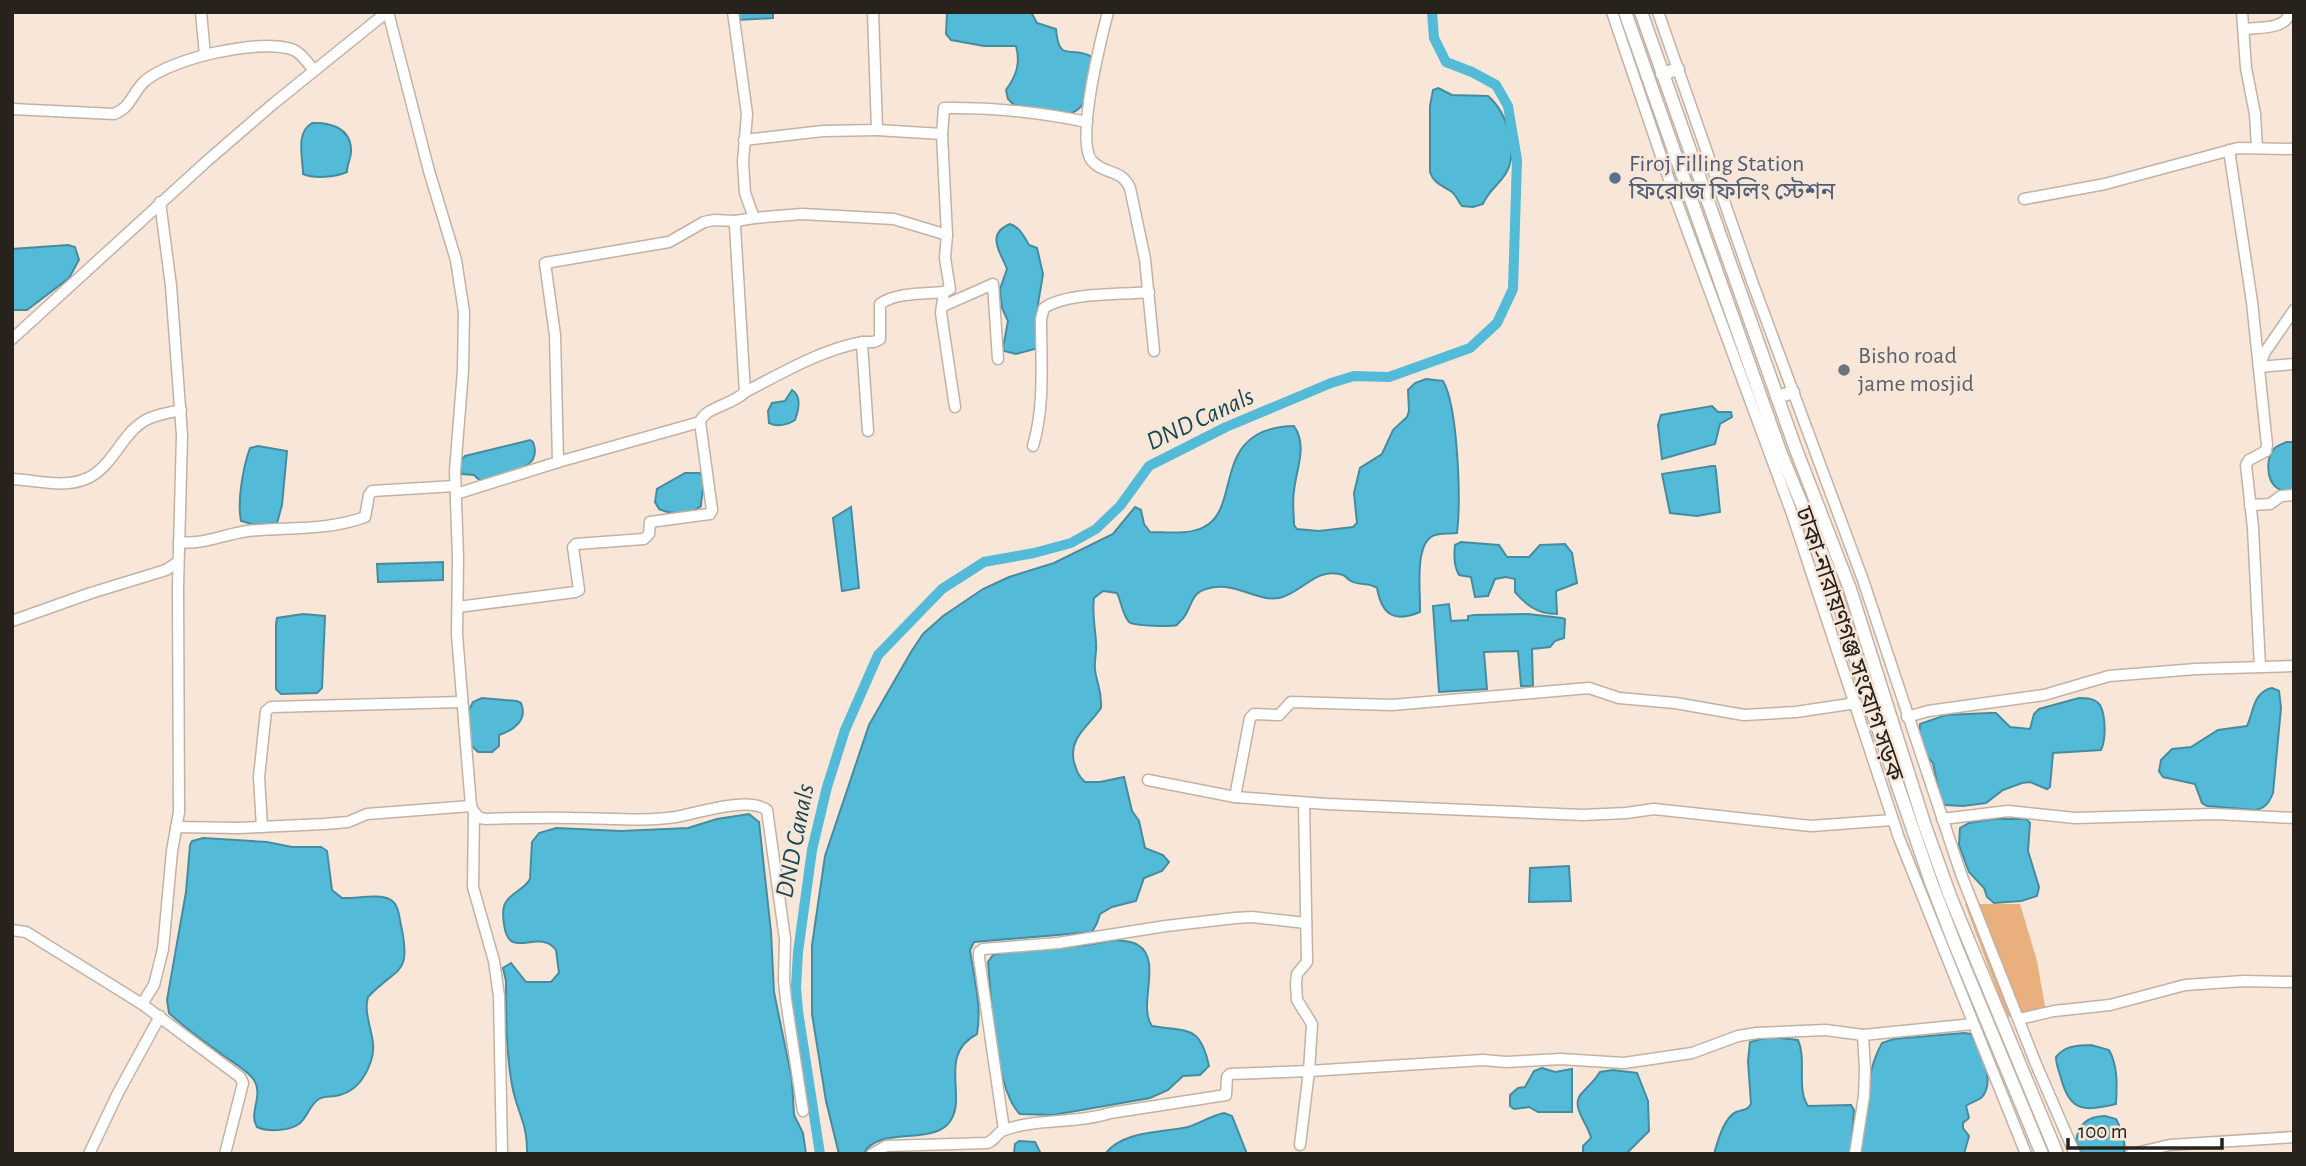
<svg xmlns="http://www.w3.org/2000/svg" width="2306" height="1166" font-family="'Alegreya Sans','Noto Sans Bengali',sans-serif">
<style>
.green{fill:#e9af7c}
.water{fill:#53bad7;stroke:#468c9f;stroke-width:2}
.lines{fill:none;stroke-linecap:round;stroke-linejoin:round}
.canal{stroke:#53bad7;stroke-width:10}
.minor-casing{stroke:#c2b2a5;stroke-width:13}
.major-casing{stroke:#c2b2a5;stroke-width:15}
.minor{stroke:#fff;stroke-width:10}
.major{stroke:#fff;stroke-width:12}
.service-dot{fill:#5c6f8a;stroke:#f8e7d9;stroke-width:2.5}
.worship-dot{fill:#6b7280;stroke:#f8e7d9;stroke-width:2.5}
.labels{text-anchor:middle;dominant-baseline:central;stroke-width:5;stroke-linejoin:round;paint-order:stroke}
.service-label{font-size:24px;fill:#4e5e75;stroke:#f8e7d9;text-anchor:start}
.worship-label{font-size:24px;fill:#5b616d;stroke:#f8e7d9;text-anchor:start}
.street-label{font-size:24px;fill:#28221d;stroke:#f8e7d9}
.water-label{font-size:26px;font-style:italic;fill:#184652;stroke:#f8e7d9}
</style>
<rect width="100%" height="100%" fill="#f8e7d9"/>
<path class="green" d="M1965 904H2020L2037 961 2046 1012 2007 1017Z"/>
<g class="water">
<path d="M738 12H773V18L738 20Z"/>
<path d="M947 12H1031L1037 23 1056 29C1059 65 1071 44 1092 57 1094 76 1089 113 1066 114L1014 105 1008 99 1006 90C1016 76 1021 64 1016 46H984L951 40 946 34Z"/>
<path d="M1438 88 1452 95 1488 96C1507 112 1519 151 1506 173 1499 185 1488 191 1483 204L1473 207 1462 206C1458 202 1457 196 1452 192 1442 185 1434 184 1430 172V106L1433 90Z"/>
<path d="M312 123C330 122 350 128 351 149 352 157 347 163 347 172 336 177 314 179 303 174 303 157 295 133 312 123Z"/>
<path d="M1010 224C1020 227 1024 237 1029 245L1037 248 1043 274 1038 304 1037 345 1035 349 1016 354 1004 351 1003 348 1008 321 1002 308 1000 289 1007 269C1001 253 985 234 1010 224Z"/>
<path d="M68 245 75 247 79 260 69 278 27 310H12V249Z"/>
<path d="M1426 379 1443 381C1458 407 1461 500 1457 533 1450 534 1442 533 1435 535 1413 542 1421 594 1420 612 1394 623 1382 615 1377 588 1368 582 1360 586 1351 581 1348 580 1346 576 1343 575 1316 566 1301 594 1279 598 1255 602 1236 580 1206 589 1191 593 1192 606 1184 617 1184 618 1177 624 1177 625 1171 627 1134 626 1129 622 1123 616 1121 601 1117 593L1103 591 1094 598C1092 613 1095 627 1096 642 1097 651 1094 661 1095 670 1097 685 1102 690 1101 708 1089 726 1068 738 1074 762 1077 772 1078 775 1085 782H1100L1124 777 1132 811 1139 821 1145 848 1163 855 1169 862 1162 871 1144 878 1136 901 1112 907 1100 914 1097 923 1092 932 974 942 970 950C974 979 982 1005 977 1034 935 1056 971 1101 947 1125 928 1144 875 1127 864 1154H839L826 1101 812 1014V945L825 856 869 725 911 652 923 634 943 616 983 589 1009 577 1054 563 1113 534 1135 507 1141 510 1144 524 1150 532C1166 532 1190 535 1204 527 1243 508 1209 428 1294 426 1308 446 1296 469 1294 491 1292 502 1294 514 1294 525L1297 529 1319 531 1353 527 1357 523 1354 493 1360 468 1382 454 1393 430 1407 417 1409 411 1408 390 1415 383Z"/>
<path d="M792 390C802 396 799 409 795 420 788 425 777 427 769 423L768 411 772 403 785 401Z"/>
<path d="M1712 406 1718 412H1731L1732 417 1720 424 1715 444 1662 459 1658 425 1661 415Z"/>
<path d="M530 440 533 442C535 447 536 453 533 459 530 467 493 481 483 481 478 480 478 479 474 475L462 474C459 469 460 460 465 456Z"/>
<path d="M2286 442H2294V491C2288 491 2282 491 2277 488 2266 480 2265 456 2276 447 2279 445 2283 444 2286 442Z"/>
<path d="M258 446 287 451 282 505 277 523 255 525 241 521C237 502 243 467 250 448Z"/>
<path d="M1712 466H1715L1716 471 1720 512 1697 516 1670 513 1662 474Z"/>
<path d="M685 473H700C707 483 701 494 701 506 691 515 672 515 659 509L655 502 657 489Z"/>
<path d="M851 507 859 588 842 591 833 518Z"/>
<path d="M1461 542 1499 545 1507 557H1529L1540 545 1565 544 1572 553 1577 583 1556 591 1557 614C1538 614 1527 606 1515 592V579L1506 577 1495 579 1488 596 1475 597 1471 577 1459 575C1454 567 1454 554 1455 545Z"/>
<path d="M443 562V580L378 582 377 564Z"/>
<path d="M1449 604 1451 621 1468 620V616L1474 615 1528 614 1562 618 1565 619 1564 638 1555 641 1550 647 1532 649 1533 686H1521L1518 651 1484 652 1487 689 1439 692 1433 606Z"/>
<path d="M303 614 325 616 322 688 317 693 281 694 276 689V624L277 618Z"/>
<path d="M2272 688 2279 691 2281 708 2273 793C2269 803 2265 809 2254 810L2207 806 2202 803 2195 784 2163 777 2159 771 2161 760 2172 749 2191 747 2218 730 2247 726C2254 711 2253 692 2272 688Z"/>
<path d="M482 698 517 701 521 703C528 720 514 730 499 735V746L492 752H478L471 745 468 712 473 702Z"/>
<path d="M2079 698C2086 698 2095 698 2100 705 2106 716 2106 740 2101 750L2053 753 2050 787 2047 789 2030 782 2022 783 2003 790 1986 803 1963 806 1945 805 1941 802 1933 763 1924 753 1919 737 1920 724 1946 715 1990 713H1996L2010 727 2030 729 2034 714 2039 709Z"/>
<path d="M749 814 759 822 771 932 774 992 792 1080 794 1115 803 1133 806 1154H527C528 1123 517 1113 512 1085 506 1051 506 1016 506 981L503 968 511 963 526 982H551L559 973 556 950C553 947 551 944 547 943 529 936 508 957 504 924 503 916 502 908 506 902 512 892 525 889 530 879L532 842 539 833 556 828 621 831 688 828 717 819Z"/>
<path d="M1993 819H2026L2030 823 2028 851 2039 887 2037 896 2021 901 1994 903 1987 897 1984 888 1969 872 1959 845 1960 828 1969 823Z"/>
<path d="M203 838 267 842 292 847H321L327 851 332 890 342 898C355 899 379 893 391 900 399 905 399 917 401 925 412 977 397 966 368 997 362 1018 379 1039 371 1061 365 1079 355 1093 335 1096 330 1097 324 1096 319 1099 309 1105 308 1117 299 1124 289 1131 267 1132 257 1127 248 1113 264 1096 254 1080 247 1070 234 1063 224 1056 205 1042 186 1029 169 1013L167 1000 186 892 190 845 192 841Z"/>
<path d="M1569 866 1571 901 1529 902 1530 868Z"/>
<path d="M1115 940C1122 941 1132 941 1138 945 1163 960 1137 1006 1152 1026 1189 1032 1200 1025 1209 1066L1200 1075 1183 1076 1168 1090 1150 1098 1053 1115 1020 1114C995 1091 991 996 988 962L993 955 1005 952 1087 945Z"/>
<path d="M1964 1033 1971 1034C1980 1050 1997 1082 1981 1098 1977 1101 1971 1102 1966 1106L1969 1118 1963 1123V1128L1969 1136 1964 1154H1860C1865 1119 1864 1075 1882 1043L1894 1039Z"/>
<path d="M1770 1037 1798 1040C1807 1060 1796 1088 1808 1106L1851 1105 1854 1110 1851 1154H1714C1718 1141 1723 1119 1736 1112 1743 1109 1747 1111 1751 1104L1748 1061 1750 1042Z"/>
<path d="M2091 1045 2109 1050C2118 1066 2117 1085 2116 1104 2085 1111 2070 1113 2061 1078 2059 1071 2056 1065 2056 1057 2066 1045 2076 1046 2091 1045Z"/>
<path d="M1542 1068 1555 1072 1572 1069V1112H1538L1529 1107 1514 1109 1510 1106V1095L1518 1088 1525 1087 1534 1071Z"/>
<path d="M1613 1070 1637 1073 1648 1101 1649 1131 1626 1154H1583V1146L1591 1138C1589 1125 1570 1107 1581 1094 1589 1085 1593 1083 1600 1072Z"/>
<path d="M1224 1113 1232 1116 1247 1154H1105C1123 1130 1162 1133 1188 1127 1201 1123 1210 1116 1224 1113Z"/>
<path d="M2105 1116 2116 1119C2122 1131 2126 1141 2124 1154H2082L2076 1142C2078 1124 2088 1116 2105 1116Z"/>
<path d="M1019 1141 1035 1142 1041 1154H1014L1015 1144Z"/>
</g>
<g class="lines">
<path class="canal" d="M820 1154 798 1011 796 987 798 952 812 850 827 787 845 730 878 655 942 589 984 562 1034 553 1071 543 1096 529 1120 506 1149 466 1226 427 1331 383 1354 376 1389 377 1470 348 1497 323 1513 289 1517 160 1508 106 1496 85 1472 72 1446 62 1434 38 1432 12"/>
<g class="minor-casing">
<g id="minor">
<path d="M201 12 205 55"/>
<path d="M388 12 429 171 456 260 464 312 463 370 455 471 458 558 457 635 471 806 474 812 473 887 494 961 499 996 502 1154"/>
<path d="M1108 12C1101 39 1075 140 1092 161 1104 175 1121 168 1130 188L1145 259 1154 351"/>
<path d="M1612 12 1675 197 1791 511 1899 838 2026 1154"/>
<path d="M1658 12 1753 284 1863 580 1961 874 2036 1064 2075 1154"/>
<path d="M2242 12 2246 68 2255 114 2257 148"/>
<path d="M2244 29C2259 27 2286 30 2290 12"/>
<path d="M12 109 114 114C132 107 132 92 146 80 174 58 256 39 291 49 301 52 308 63 314 71"/>
<path d="M877 130 942 134 947 235 945 258 950 289 944 292 941 313 955 407"/>
<path d="M942 134 944 108C993 107 1039 112 1087 122"/>
<path d="M744 140 823 131 877 130 873 12"/>
<path d="M2229 150 2252 302 2267 445 2266 451 2249 460 2246 465 2253 528 2260 667"/>
<path d="M2024 199 2105 184 2238 148 2294 149"/>
<path d="M754 218 802 214 894 219 947 235"/>
<path d="M943 306 993 284 998 359"/>
<path d="M2294 310 2265 352 2259 367 2294 364"/>
<path d="M12 339 207 161 273 104 387 12"/>
<path d="M745 392C784 372 820 350 863 342"/>
<path d="M868 431 862 344 863 342H874L880 339V304C896 292 926 294 944 292"/>
<path d="M1033 446C1045 406 1041 360 1041 319L1044 308C1067 292 1120 295 1149 292"/>
<path d="M558 462 555 335 545 263 669 242 704 222 714 220 736 221"/>
<path d="M12 479C37 480 64 489 88 478 115 465 122 430 150 418 159 414 171 412 181 410"/>
<path d="M456 494 558 462 700 422"/>
<path d="M2250 505 2270 504 2281 496 2294 495"/>
<path d="M179 542C204 545 224 534 248 531 287 527 327 531 365 517L369 495 372 491 455 486"/>
<path d="M458 607 575 592 579 590 573 547 576 544 644 539 649 534 650 522 702 515 710 514 712 510 700 422C705 407 733 405 745 392L735 226 736 221 754 218 745 193 743 162 747 114 733 12"/>
<path d="M12 621 91 593 166 570 178 562"/>
<path d="M1907 717 1928 711 2044 695 2109 676 2196 669 2294 666"/>
<path d="M1148 780 1235 797 1327 804 1583 815 1626 813 1654 809 1811 826 1892 820"/>
<path d="M1235 797 1250 718 1254 714 1279 715 1291 702 1392 705 1589 688 1619 698 1675 703 1744 715 1796 712 1856 703"/>
<path d="M1304 803 1307 962 1297 974 1296 983 1297 1000 1312 1024 1309 1071 1483 1060 1506 1062 1561 1059 1624 1063 1692 1053 1738 1036 1757 1033 1826 1030 1863 1035 1973 1024"/>
<path d="M474 812 480 818 486 819C515 818 544 817 573 818 608 818 642 822 676 817 698 813 748 796 767 810L785 939 784 980 786 1000 803 1111"/>
<path d="M1942 819 2008 811 2075 818 2215 814 2294 818"/>
<path d="M176 827 238 828 324 824 348 822 367 814 471 806"/>
<path d="M262 827 259 777 266 711 271 707 461 702"/>
<path d="M12 930 26 932 142 1004 240 1077 243 1083 225 1154"/>
<path d="M142 1004 154 985 163 949 172 851 179 812 178 587 182 435 171 286 160 202"/>
<path d="M2019 1019 2054 1011 2110 1005 2185 985 2244 981 2294 982"/>
<path d="M1004 1130 979 958V952L983 949 1058 943 1166 926 1235 918 1252 917 1306 923"/>
<path d="M89 1154 118 1093 160 1016"/>
<path d="M872 1154 886 1146 987 1143C996 1140 996 1133 1004 1130 1038 1118 1076 1124 1110 1113L1226 1095 1227 1077 1230 1074 1309 1071 1300 1145"/>
<path d="M1855 1154 1864 1096 1865 1070 1863 1035"/>
<path d="M2131 1154 2170 1145 2294 1137"/>
</g>
</g>
<g class="major-casing">
<g id="major">
<path d="M1625 12 1781 454 1829 570 1868 699 1931 882 1956 947 2042 1154"/>
<path d="M1641 12 1795 447 1850 589 1925 826 1950 896 2057 1154"/>
<path d="M1662 74 1678 69"/>
<path d="M1777 397 1793 392"/>
</g>
</g>
<use href="#minor" class="minor"/>
<use href="#major" class="major"/>
</g>
<circle class="service-dot" cx="1615" cy="178" r="7"/>
<circle class="worship-dot" cx="1844" cy="370" r="7"/>
<g class="labels">
<g class="service-label">
<text x="1629" y="164">Firoj Filling Station<tspan x="1629" dy="28">ফিরোজ ফিলিং স্টেশন</tspan></text>
</g>
<g class="worship-label">
<text x="1858" y="356">Bisho road<tspan x="1858" dy="28">jame mosjid</tspan></text>
</g>
<g class="street-label">
<text transform="translate(1849 644) rotate(71)">ঢাকা-নারায়ণগঞ্জ সংযোগ সড়ক</text>
</g>
<g class="water-label">
<text transform="translate(1200 419) rotate(-25)">DND Canals</text>
<text transform="translate(795 841) rotate(-79)">DND Canals</text>
</g>
</g>
<rect width="2306" height="1166" fill="none" stroke="#28221d" stroke-width="28"/>
<path d="M2068 1138v10h154v-10" fill="none" stroke="#28221d" stroke-width="3.5"/>
<text x="2078" y="1138" font-size="21" fill="#28221d" stroke="#f8e7d9" stroke-width="5" paint-order="stroke">100 m</text>
</svg>
